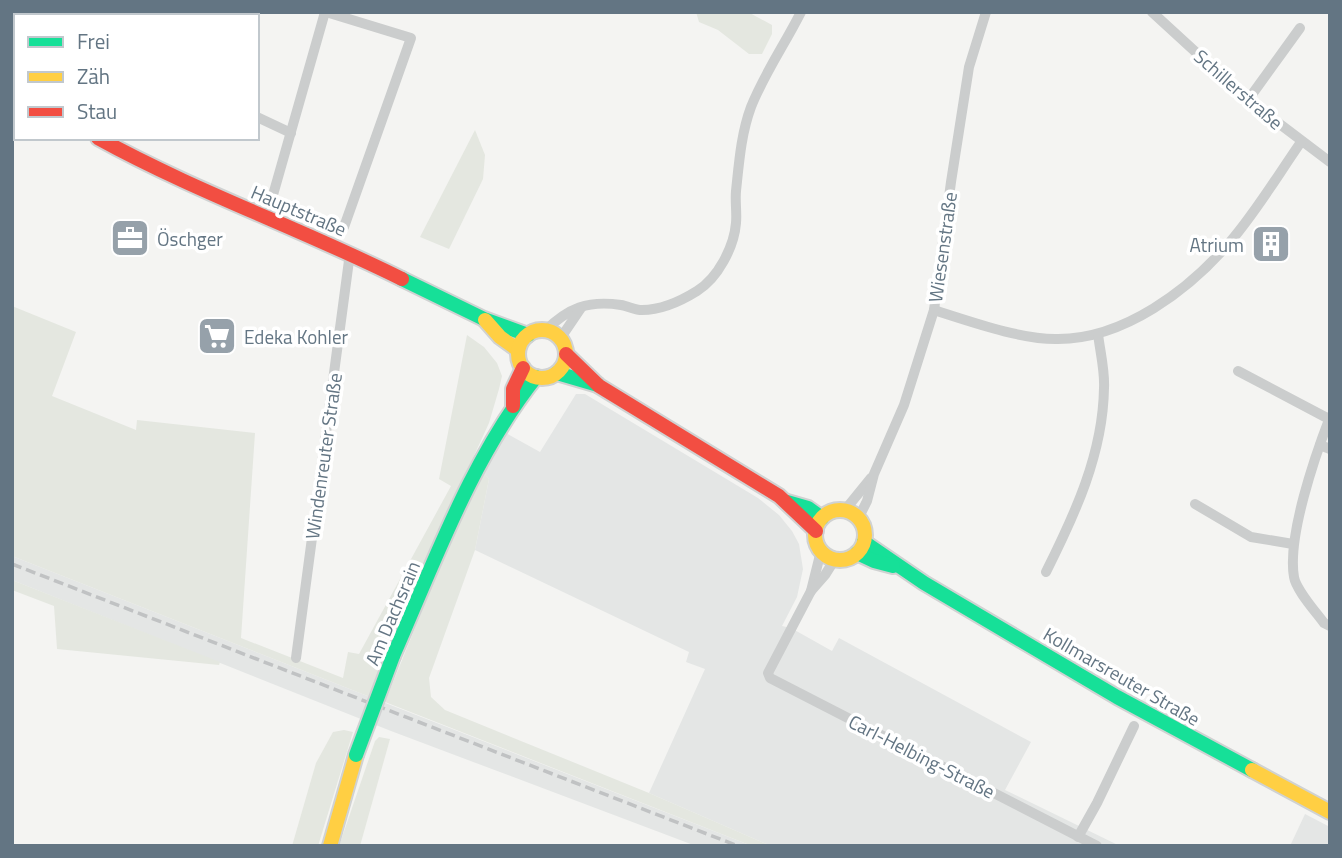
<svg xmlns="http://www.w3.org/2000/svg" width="1342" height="858" font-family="'Titillium Web',sans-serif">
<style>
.built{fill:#e4e6e5}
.green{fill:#e4e7e0}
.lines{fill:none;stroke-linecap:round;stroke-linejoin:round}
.fast-casing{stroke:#d0d2d2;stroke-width:18}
.slow-casing{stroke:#d0d2d2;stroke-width:18}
.jam-casing{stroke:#d0d2d2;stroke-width:18}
.street{stroke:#cbcdcd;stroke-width:10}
.fast{stroke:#16e098;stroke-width:14}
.slow{stroke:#ffcf43;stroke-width:14}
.jam{stroke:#f24e42;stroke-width:14}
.rail{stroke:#c0c2c3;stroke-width:3.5;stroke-dasharray:10 5;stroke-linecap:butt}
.fast-bridge-casing{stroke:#d0d2d2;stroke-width:18;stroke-linecap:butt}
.fast-bridge{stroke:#16e098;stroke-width:14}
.labels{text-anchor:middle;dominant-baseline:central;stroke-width:7;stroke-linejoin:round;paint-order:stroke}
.street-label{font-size:19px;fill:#637583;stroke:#fff}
.poi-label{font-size:19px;fill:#637583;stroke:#fff;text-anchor:start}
</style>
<rect width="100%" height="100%" fill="#f4f4f2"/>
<g class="built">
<path d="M576 394H585L758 498 779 515 792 531 799 544 803 569 797 597 782 626 791 628 832 651 839 638 1031 742 1005 790 1120 846H771L649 793 705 669 686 662 689 652 475 550 489 479 483 472 504 432 540 452Z"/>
<path d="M12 556 370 697 752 846H696L391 731 12 580Z"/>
<path d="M1305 814 1330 827V846H1290Z"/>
</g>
<g class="green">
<path d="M696 12H748L772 25V34L762 54H749L718 30 699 22Z"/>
<path d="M475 130 485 155 483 179 449 249 420 237Z"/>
<path d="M12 306 76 332 52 396 136 430 137 420 255 433 241 638 343 678 348 652 359 654 451 486 439 479 467 335 484 347 497 363 502 376 499 389 489 423 432 547 386 653 370 697 12 556Z"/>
<path d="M483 472 489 479 475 550 429 678 431 697 445 710 649 793 771 846H752L385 702 447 549Z"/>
<path d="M12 580 220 662 219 665 57 649 54 606 12 590Z"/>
<path d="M344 730 353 732 318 846H292L316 763 333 732Z"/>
<path d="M379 737 390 739 360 846H339L375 741Z"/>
</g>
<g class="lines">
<g class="fast-casing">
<g id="fast">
<path d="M12 91 16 93"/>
<path d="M402 279 484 319 528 335"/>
<path d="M557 373 598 385"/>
<path d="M787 502 808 508 822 518"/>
<path d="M864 542 924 583 1117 697 1252 770"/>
<path d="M857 553 874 561 893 566"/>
<path d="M393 656C435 561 471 459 536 377"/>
</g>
</g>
<g class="slow-casing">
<g id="slow">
<path d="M485 320 500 337 518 350"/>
<circle cx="542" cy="354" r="24"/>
<circle cx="840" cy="535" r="25"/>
<path d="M1252 770 1330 812"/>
<path d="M330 846 356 755"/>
</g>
</g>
<g class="jam-casing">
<g id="jam">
<path d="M98 138C196 192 302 229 402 279"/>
<path d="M566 354 599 386 779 496 816 531"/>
<path d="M513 406V389L523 368"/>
</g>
</g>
<g class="street">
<path d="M72 12 74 16"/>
<path d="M326 12 411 38 344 227"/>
<path d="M1152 12 1248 100 1330 162"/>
<path d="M1248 100 1300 28"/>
<path d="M257 117 291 133"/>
<path d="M267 216 325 12"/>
<path d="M934 310C969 321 1022 340 1058 339 1124 339 1189 290 1230 242 1256 212 1278 175 1301 142"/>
<path d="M545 331C568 308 588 300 621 305 628 306 635 310 642 310 662 310 681 301 697 291 718 278 734 247 736 223 737 213 735 202 736 191 739 163 741 134 751 107 764 74 785 44 801 12"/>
<path d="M560 339 581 308"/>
<path d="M1238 371 1329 419"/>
<path d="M1330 417C1315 456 1287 537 1294 577 1296 590 1316 612 1324 623L1330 626"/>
<path d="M1320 445 1330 449"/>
<path d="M1195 504 1251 537 1293 544"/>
<path d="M845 510 871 478"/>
<path d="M858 519 867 501 874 474 904 405 934 310 951 182 969 67 986 12"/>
<path d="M821 551 811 591 768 673 770 678 1097 846"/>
<path d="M1046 572C1075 514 1103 454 1104 388 1105 371 1100 351 1098 334"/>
<path d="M811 591 825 575 835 559"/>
<path d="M296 658 350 253"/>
<path d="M1078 837 1097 803 1134 726"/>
</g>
<use href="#fast" class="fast"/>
<use href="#slow" class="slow"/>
<use href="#jam" class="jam"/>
<path class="rail" d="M12 564 738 846"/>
<g class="fast-bridge-casing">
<path id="fast-bridge" d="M356 755 393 656"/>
</g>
<use href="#fast-bridge" class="fast-bridge"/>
</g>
<defs>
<g id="office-square" transform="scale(2.0125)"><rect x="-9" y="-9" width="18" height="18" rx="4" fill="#96a1aa" stroke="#fff"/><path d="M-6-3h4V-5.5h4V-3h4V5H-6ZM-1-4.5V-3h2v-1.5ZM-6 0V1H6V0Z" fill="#fff"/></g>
<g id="building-square" transform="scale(2.0125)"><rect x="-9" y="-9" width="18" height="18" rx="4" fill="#96a1aa" stroke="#fff"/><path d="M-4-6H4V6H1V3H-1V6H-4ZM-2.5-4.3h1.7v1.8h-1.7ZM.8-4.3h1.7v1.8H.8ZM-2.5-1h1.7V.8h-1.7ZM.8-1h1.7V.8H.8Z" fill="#fff"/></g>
<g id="supermarket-square" transform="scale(2.0125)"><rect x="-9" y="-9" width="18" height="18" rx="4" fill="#96a1aa" stroke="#fff"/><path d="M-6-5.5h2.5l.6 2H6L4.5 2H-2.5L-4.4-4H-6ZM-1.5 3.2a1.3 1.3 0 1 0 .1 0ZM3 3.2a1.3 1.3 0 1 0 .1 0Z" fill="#fff"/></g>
</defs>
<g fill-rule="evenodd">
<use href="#office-square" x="130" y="238"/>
<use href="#building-square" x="1271" y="244"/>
<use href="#supermarket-square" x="217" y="336"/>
</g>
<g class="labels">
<g class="street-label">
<text transform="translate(1239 89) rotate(41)">Schillerstraße</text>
<text transform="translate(299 210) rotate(23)">Hauptstraße</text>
<text transform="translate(942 247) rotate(-82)">Wiesenstraße</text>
<text transform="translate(323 456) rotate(-82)">Windenreuter Straße</text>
<text transform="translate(392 613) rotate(-67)">Am Dachsrain</text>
<text transform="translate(1122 676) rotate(30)">Kollmarsreuter Straße</text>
<text transform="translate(922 756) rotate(27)">Carl-Helbing-Straße</text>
</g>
<g class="poi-label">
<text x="157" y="238">Öschger</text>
<text x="1244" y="244" text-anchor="end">Atrium</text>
<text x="244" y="336">Edeka Kohler</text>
</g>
</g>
<rect width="1342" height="858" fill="none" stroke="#637583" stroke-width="28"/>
<rect x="14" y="14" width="245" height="126" fill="#ffffff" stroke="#c1c8cd" stroke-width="2"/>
<rect x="28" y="37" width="35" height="10" fill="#16e098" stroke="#c1c8cd" stroke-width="2"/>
<text x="77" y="49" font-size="21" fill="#637583">Frei</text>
<rect x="28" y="72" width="35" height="10" fill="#ffcf43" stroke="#c1c8cd" stroke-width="2"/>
<text x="77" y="84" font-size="21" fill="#637583">Zäh</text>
<rect x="28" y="107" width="35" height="10" fill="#f24e42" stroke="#c1c8cd" stroke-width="2"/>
<text x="77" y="119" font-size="21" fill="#637583">Stau</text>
</svg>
